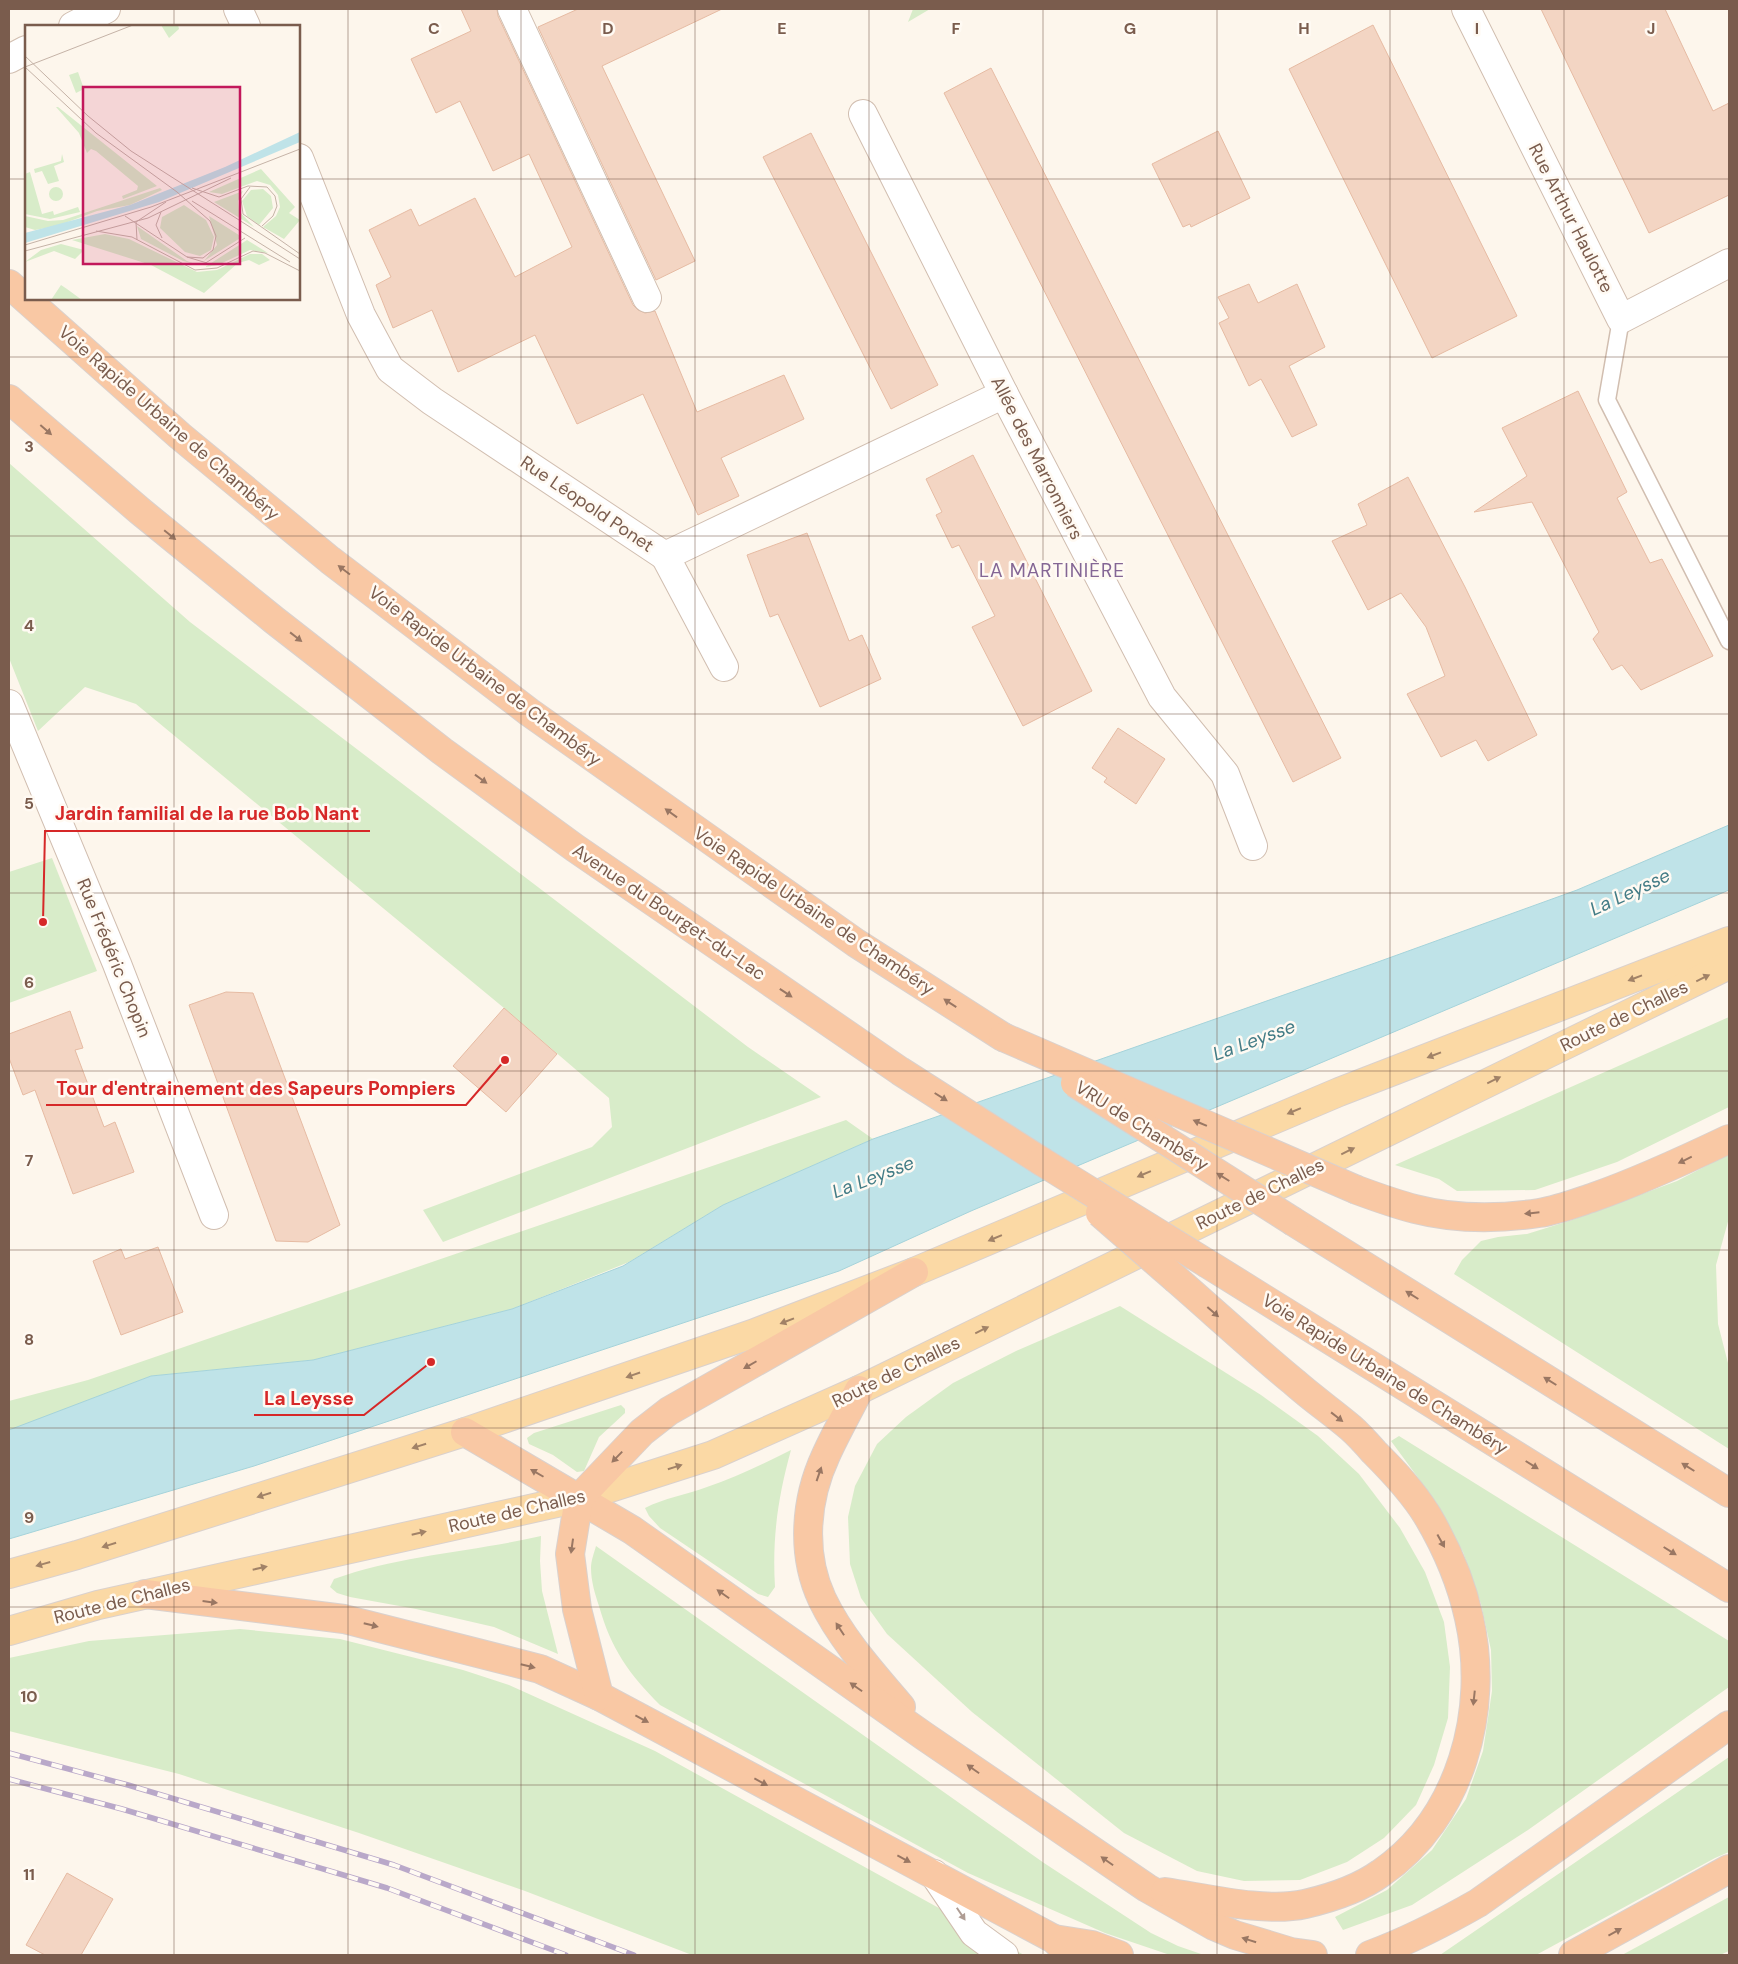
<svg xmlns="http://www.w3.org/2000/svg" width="1738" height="1964" font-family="'DM Sans',sans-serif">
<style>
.green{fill:#d8ecc9}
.water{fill:#bfe3e8;stroke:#a5d3da}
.building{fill:#f3d5c3;stroke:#e6bba3}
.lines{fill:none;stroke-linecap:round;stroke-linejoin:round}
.service-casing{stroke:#d1beb0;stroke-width:19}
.minor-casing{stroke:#d1beb0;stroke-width:30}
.primary-casing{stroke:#dad1cd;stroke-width:30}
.trunk-casing{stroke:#dad1cd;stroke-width:30}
.service{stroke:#fff;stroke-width:16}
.minor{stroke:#fff;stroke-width:28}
.primary{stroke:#fbd9a5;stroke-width:28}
.trunk{stroke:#f9c8a4;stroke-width:28}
.rail-casing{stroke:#b9a8c9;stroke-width:5.5}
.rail{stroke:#fffaf3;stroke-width:4;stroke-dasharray:11;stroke-linecap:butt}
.trunk-bridge-casing{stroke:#dad1cd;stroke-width:30;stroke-linecap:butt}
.trunk-bridge{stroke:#f9c8a4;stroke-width:28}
.oneway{fill:#9a7763}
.oneway2{fill:#a18267}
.oneway3{fill:#af9d94}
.grid{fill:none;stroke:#7a5c4d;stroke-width:1;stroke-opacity:0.55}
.labels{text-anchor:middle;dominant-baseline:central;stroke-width:5;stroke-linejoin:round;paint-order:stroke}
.street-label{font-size:18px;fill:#7a5c4d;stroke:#fffaf3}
.neighbourhood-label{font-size:19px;letter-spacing:1px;fill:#846695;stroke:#fffaf3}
.water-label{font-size:19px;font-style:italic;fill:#437c86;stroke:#fffaf3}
.inset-road{fill:none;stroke:#c5b3a7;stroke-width:1}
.view{fill:#c2185b;fill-opacity:0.15;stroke:#c2185b;stroke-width:2.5}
.inset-edge{fill:none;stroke:#7a5c4d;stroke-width:2.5}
.grid-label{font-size:16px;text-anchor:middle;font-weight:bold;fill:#7a5c4d;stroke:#fffaf3;stroke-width:5;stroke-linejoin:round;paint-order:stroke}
.leader{fill:none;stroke:#d62828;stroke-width:2}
.callout-dot{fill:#d62828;stroke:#fffaf3;stroke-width:2}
.callout-label{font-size:19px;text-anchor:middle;font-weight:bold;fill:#d62828;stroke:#fffaf3;stroke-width:5;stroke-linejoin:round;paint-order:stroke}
</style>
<rect width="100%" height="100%" fill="#fdf6ec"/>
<g class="green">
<path d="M913 9H930L908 22Z"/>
<path d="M9 463 190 622 748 1047 821 1097 443 1242 423 1210 592 1147 612 1127 609 1098 504 1008 136 704 85 687 38 731 9 658Z"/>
<path d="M52 858 97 971 9 1003V872Z"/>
<path d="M1729 1017V1107L1617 1162 1535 1190 1457 1191 1439 1179 1395 1165Z"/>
<path d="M846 1120 873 1139 723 1205 629 1262 512 1309 313 1360 151 1376 9 1431V1401L88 1380Z"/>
<path d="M1729 1154V1218L1716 1265 1718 1324 1729 1367V1449L1454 1274 1462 1260 1481 1241 1498 1237 1527 1234 1572 1220 1677 1181Z"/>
<path d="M1120 1306 1261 1395 1318 1436 1359 1474 1400 1528 1425 1572 1444 1622 1450 1667 1448 1718 1434 1765 1416 1805 1384 1838 1347 1862 1300 1880 1244 1881 1197 1871 1124 1833 972 1712 887 1634 861 1598 850 1564 848 1517 855 1486 877 1444 906 1417 953 1383 1016 1351Z"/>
<path d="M621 1405 625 1409V1413L599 1437 584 1471 577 1472 553 1455 529 1444 527 1438 534 1433Z"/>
<path d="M1399 1436 1729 1641V1687L1528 1830 1412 1905 1343 1930 1335 1917 1387 1890 1432 1850 1466 1799 1483 1751 1492 1691 1491 1650 1481 1604 1463 1552 1436 1502 1391 1441Z"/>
<path d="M791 1450C778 1497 772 1538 775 1587L768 1597 758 1594 660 1528 649 1516 645 1508C664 1498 686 1495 707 1487 736 1477 763 1464 791 1450Z"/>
<path d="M541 1536 540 1561 542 1591 558 1654 494 1627 416 1609 350 1597 337 1593 330 1587 334 1579C400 1555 473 1552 541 1536Z"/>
<path d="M596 1546 1044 1863 1151 1933 1178 1946 1204 1955H1170L1105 1933 968 1873 660 1705C629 1674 611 1649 599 1606 595 1594 591 1581 591 1568 591 1561 594 1553 596 1546Z"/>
<path d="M240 1629 340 1639 463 1670 509 1685 655 1751 1024 1955H692L525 1891 359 1833 179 1774 9 1731V1658L89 1641Z"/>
<path d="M1729 1757V1852L1715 1858 1536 1955H1440Z"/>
<path d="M1729 1897V1951L1720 1955H1622Z"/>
</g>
<path class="water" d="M1729 825V890L971 1211 839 1271 254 1466 9 1539V1430L151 1376 313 1360 512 1309 623 1266 723 1205 873 1139 1375 963 1577 890Z"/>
<g class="building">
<path d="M461 9H497L498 16 633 305 638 310 645 313 655 311 697 412 784 375 804 419 721 458 739 496 698 515 643 394 577 424 535 335 458 372 432 310 393 328 376 285 391 277 369 230 411 209 419 226 475 198 515 277 572 247 529 154 493 171 460 101 436 113 411 59 471 31Z"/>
<path d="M578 9H722L602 66 695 261 656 280 538 27Z"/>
<path d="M1541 9H1665L1713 111 1729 103V195L1649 233Z"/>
<path d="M1373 25 1517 316 1432 358 1289 69Z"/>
<path d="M991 68 1341 758 1293 782 944 93Z"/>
<path d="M1218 131 1250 198 1191 227 1190 224 1183 227 1152 164Z"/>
<path d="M811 133 938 385 891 409 763 157Z"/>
<path d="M1249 284 1258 303 1297 284 1325 347 1289 366 1317 425 1292 437 1261 379 1249 386 1219 323 1229 318 1218 297Z"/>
<path d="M1578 391 1627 492 1617 498 1650 563 1662 559 1713 656 1641 690 1622 665 1612 670 1593 639 1599 632 1532 502 1474 512 1527 476 1502 428Z"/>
<path d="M973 455 1092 691 1023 726 972 627 995 616 959 545 952 548 936 515 942 512 926 479Z"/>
<path d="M1408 477 1465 587 1537 735 1488 761 1476 740 1441 757 1407 694 1445 676 1426 627 1401 593 1368 610 1332 541 1367 525 1358 504Z"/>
<path d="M807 533 849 641 862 635 881 679 820 707 778 614 770 617 747 555Z"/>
<path d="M1118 728 1165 759 1136 804 1104 782 1107 778 1092 768Z"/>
<path d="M226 992 253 993 340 1225 308 1242 276 1241 189 1005Z"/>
<path d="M504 1008 557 1054 506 1112 453 1066Z"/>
<path d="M70 1011 83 1048 75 1050 104 1127 115 1122 134 1172 73 1194 35 1090 23 1095 9 1058V1034Z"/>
<path d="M158 1247 183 1312 121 1335 93 1261 121 1249 125 1259Z"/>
<path d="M67 1873 113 1899 81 1955H45L26 1945Z"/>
</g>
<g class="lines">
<g class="service-casing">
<path id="service" d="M1621 319 1607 400 1729 641"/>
</g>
<g class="minor-casing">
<g id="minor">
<path d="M238 9 246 26"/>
<path d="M512 9 647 298"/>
<path d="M1466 9 1621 319 1729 263"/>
<path d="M73 26 106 9"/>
<path d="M9 59 26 50"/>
<path d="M863 114 1004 394 1162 697 1225 774 1253 846"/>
<path d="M299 158 361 315 390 369 432 401 665 556 1004 394"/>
<path d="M665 556 724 667"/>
<path d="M9 704 117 964 214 1215"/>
<path d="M934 1874 974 1933 1004 1955"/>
</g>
</g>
<g class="primary-casing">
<g id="primary">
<path d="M9 1574 77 1555 465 1432 752 1334 914 1272 1339 1092 1729 941"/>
<path d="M9 1631 98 1605 579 1498 713 1455 859 1390 1729 965"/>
</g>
</g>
<g class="trunk-casing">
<g id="trunk">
<path d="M9 284 180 436 330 560 529 712 856 943 1003 1037"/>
<path d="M9 399 140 511 274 620 442 751 575 848 900 1071 1041 1161"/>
<path d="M1357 1190C1376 1197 1395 1204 1415 1209 1454 1219 1499 1219 1539 1213 1558 1210 1576 1203 1594 1197 1640 1181 1685 1160 1729 1139"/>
<path d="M1294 1222 1729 1493"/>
<path d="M1208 1264 1729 1588"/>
<path d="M859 1390C848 1412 836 1433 826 1455 805 1500 801 1554 822 1599 841 1639 873 1674 901 1707"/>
<path d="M465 1432 632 1530 924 1736 1147 1888 1214 1926 1235 1935 1291 1952 1313 1955"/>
<path d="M145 1594 344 1619 540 1669 599 1696 1054 1939 1070 1955"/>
<path d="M599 1696 577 1609 570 1554 579 1498 642 1432 669 1411 914 1272"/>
<path d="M1165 1892C1206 1898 1265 1913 1305 1904 1331 1898 1359 1889 1381 1873 1461 1818 1490 1710 1469 1618 1461 1581 1446 1547 1427 1515 1412 1491 1394 1472 1374 1452 1367 1444 1359 1435 1351 1428 1332 1412 1312 1398 1294 1382 1254 1349 1216 1314 1177 1280"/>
<path d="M1054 1939 1092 1945 1119 1955"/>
<path d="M1370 1955C1408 1941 1443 1923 1478 1903L1729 1725"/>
<path d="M1573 1955 1729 1869"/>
</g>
</g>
<use href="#service" class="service"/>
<use href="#minor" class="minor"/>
<use href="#primary" class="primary"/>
<use href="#trunk" class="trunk"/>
<g class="rail-casing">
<g id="rail">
<path d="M9 1753 128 1785 394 1865 634 1955"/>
<path d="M9 1779 122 1809 387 1888 566 1955"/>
</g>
</g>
<use href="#rail" class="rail"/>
<g class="trunk-bridge-casing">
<g id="trunk-bridge">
<path d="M1003 1037 1357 1190"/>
<path d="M1075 1083 1294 1222"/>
<path d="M1041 1161 1208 1264"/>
<path d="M1100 1213 1177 1280"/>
</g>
</g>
<use href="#trunk-bridge" class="trunk-bridge"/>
</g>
<defs><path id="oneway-solid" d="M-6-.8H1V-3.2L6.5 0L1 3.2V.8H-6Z" transform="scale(1.25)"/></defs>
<g class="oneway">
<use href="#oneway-solid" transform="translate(46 430) rotate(41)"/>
<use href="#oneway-solid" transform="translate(170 535) rotate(39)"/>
<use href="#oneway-solid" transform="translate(344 570) rotate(-143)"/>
<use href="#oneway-solid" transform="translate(296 637) rotate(38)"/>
<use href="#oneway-solid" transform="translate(481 779) rotate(36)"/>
<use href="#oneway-solid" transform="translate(671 813) rotate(-144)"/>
<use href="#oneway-solid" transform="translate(786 993) rotate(34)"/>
<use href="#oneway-solid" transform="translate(950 1003) rotate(-147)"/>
<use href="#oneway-solid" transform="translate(941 1097) rotate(32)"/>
<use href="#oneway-solid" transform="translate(1200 1123) rotate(-157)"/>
<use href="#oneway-solid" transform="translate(1685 1160) rotate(154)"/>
<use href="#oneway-solid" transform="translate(1223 1177) rotate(-148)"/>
<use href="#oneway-solid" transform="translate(1532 1213) rotate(174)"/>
<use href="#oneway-solid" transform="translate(1412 1295) rotate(-148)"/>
<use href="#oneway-solid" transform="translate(1213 1312) rotate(41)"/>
<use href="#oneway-solid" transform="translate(750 1365) rotate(150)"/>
<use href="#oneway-solid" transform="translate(1550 1381) rotate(-148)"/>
<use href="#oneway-solid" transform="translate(1337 1417) rotate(38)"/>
<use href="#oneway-solid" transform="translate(617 1457) rotate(134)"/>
<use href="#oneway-solid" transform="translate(1532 1465) rotate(32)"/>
<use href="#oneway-solid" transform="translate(1688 1467) rotate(-148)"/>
<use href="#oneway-solid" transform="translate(537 1473) rotate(-150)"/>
<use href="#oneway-solid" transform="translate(819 1474) rotate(-71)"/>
<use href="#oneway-solid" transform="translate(1441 1541) rotate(61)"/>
<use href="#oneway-solid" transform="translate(572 1546) rotate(98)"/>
<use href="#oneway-solid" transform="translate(1670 1551) rotate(32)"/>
<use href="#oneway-solid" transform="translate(723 1594) rotate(-145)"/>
<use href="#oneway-solid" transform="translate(210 1602) rotate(7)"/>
<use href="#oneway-solid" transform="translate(371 1625) rotate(14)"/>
<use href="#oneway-solid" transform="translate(840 1629) rotate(-123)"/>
<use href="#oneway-solid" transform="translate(528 1666) rotate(14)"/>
<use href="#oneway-solid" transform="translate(856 1687) rotate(-145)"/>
<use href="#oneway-solid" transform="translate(1474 1698) rotate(96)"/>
<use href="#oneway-solid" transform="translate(642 1719) rotate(28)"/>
<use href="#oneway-solid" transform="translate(973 1769) rotate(-145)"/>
<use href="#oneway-solid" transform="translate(761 1782) rotate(28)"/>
<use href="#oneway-solid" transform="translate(904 1859) rotate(28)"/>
<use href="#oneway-solid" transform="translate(1107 1861) rotate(-145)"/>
<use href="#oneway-solid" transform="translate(1615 1932) rotate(-29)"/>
<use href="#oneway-solid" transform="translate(1249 1940) rotate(-162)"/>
</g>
<g class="oneway2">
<use href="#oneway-solid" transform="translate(1635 978) rotate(159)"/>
<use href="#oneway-solid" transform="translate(1703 978) rotate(-26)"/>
<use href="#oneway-solid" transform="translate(1434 1055) rotate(159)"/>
<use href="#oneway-solid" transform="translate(1494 1080) rotate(-26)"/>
<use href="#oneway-solid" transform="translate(1294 1111) rotate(157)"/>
<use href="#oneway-solid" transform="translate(1348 1151) rotate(-26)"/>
<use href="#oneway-solid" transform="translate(1144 1174) rotate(157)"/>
<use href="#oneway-solid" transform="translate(995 1238) rotate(157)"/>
<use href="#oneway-solid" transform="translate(787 1321) rotate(159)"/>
<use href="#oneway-solid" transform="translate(982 1330) rotate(-26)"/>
<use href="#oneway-solid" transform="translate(633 1375) rotate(161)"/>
<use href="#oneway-solid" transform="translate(419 1446) rotate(162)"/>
<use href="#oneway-solid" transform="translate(675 1467) rotate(-18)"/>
<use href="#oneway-solid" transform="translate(264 1495) rotate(162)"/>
<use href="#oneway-solid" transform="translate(419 1533) rotate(-13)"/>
<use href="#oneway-solid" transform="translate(109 1545) rotate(162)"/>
<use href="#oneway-solid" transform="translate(43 1564) rotate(164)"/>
<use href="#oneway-solid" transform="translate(260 1568) rotate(-13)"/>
</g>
<use class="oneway3" href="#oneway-solid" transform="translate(961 1914) rotate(56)"/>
<path class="grid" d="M174 9V26M348 9V1955M521 9V1955M695 9V1955M869 9V1955M1043 9V1955M1217 9V1955M1390 9V1955M1564 9V1955M9 179H26M299 179H1729M174 299V1955M9 357H1729M9 536H1729M9 714H1729M9 893H1729M9 1071H1729M9 1250H1729M9 1428H1729M9 1607H1729M9 1785H1729"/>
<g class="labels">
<g class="street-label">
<text transform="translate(1571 218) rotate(63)">Rue Arthur Haulotte</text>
<text transform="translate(169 423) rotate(41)">Voie Rapide Urbaine de Chambéry</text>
<text transform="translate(1037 458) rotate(63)">Allée des Marronniers</text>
<text transform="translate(587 504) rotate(34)">Rue Léopold Ponet</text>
<text transform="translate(485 676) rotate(37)">Voie Rapide Urbaine de Chambéry</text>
<text transform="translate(814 911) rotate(34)">Voie Rapide Urbaine de Chambéry</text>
<text transform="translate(669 912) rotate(34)">Avenue du Bourget-du-Lac</text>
<text transform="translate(114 958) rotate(68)">Rue Frédéric Chopin</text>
<text transform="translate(1624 1016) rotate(-26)">Route de Challes</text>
<text transform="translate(1142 1126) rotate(32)">VRU de Chambéry</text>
<text transform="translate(1260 1194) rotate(-26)">Route de Challes</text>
<text transform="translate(896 1372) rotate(-26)">Route de Challes</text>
<text transform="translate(1385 1374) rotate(32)">Voie Rapide Urbaine de Chambéry</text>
<text transform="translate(517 1511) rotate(-13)">Route de Challes</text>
<text transform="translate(122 1601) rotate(-14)">Route de Challes</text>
</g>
<g class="neighbourhood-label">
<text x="1052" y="570">LA MARTINIÈRE</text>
</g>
<g class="water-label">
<text transform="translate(1630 892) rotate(-25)">La Leysse</text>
<text transform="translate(1254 1040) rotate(-20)">La Leysse</text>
<text transform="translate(873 1177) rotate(-21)">La Leysse</text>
</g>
</g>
<g transform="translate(25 25)">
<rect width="275" height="275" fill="#fdf6ec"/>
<path d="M136 0H153L154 4 144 13ZM53 47 59 64 51 68 44 50ZM31 82H33L132 161 98 174 97 171 112 165 113 161 71 126 66 124 62 128 54 108ZM37 129 39 137 29 141 34 156 23 159 17 146 10 148 9 144 36 136ZM236 144 270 182 264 188 275 195 259 214 238 202 251 191 255 182 253 170 245 160 232 156 197 169 184 167ZM5 147 17 189 28 186 29 190 53 182 55 187 25 194 0 189V149ZM24 169a7 7 0 1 1 14 0a7 7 0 1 1-14 0ZM135 163 137 165 105 180 72 186 32 201 10 205 0 202V191L23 196 38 195ZM238 164 246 171 248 183 234 200 222 191 217 176 226 165ZM218 166 213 176 214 186 229 202 189 177ZM159 180 181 195 189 212 186 225 175 231 160 227 135 203 137 192ZM184 191 217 212 179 236 192 220ZM112 201 162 236 170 239 158 236 116 214ZM80 209 104 214 172 247 192 245 225 229H237L245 235 234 240 224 235 213 238 179 268 126 240 47 215ZM222 215 243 228 225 225 193 240 180 242ZM36 219 59 225 50 234 29 226 0 237 16 225ZM36 260 42 264 57 275H26Z" fill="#d8ecc9"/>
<path d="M275 107V117L134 177 0 218V208L105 180 200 142Z" fill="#bfe3e8"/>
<path class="inset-road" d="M0 31 63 91 106 126 275 234M0 42 108 0M0 42 71 108 152 167 185 196 191 211 188 225 178 233 162 232M225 162 216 174 218 189 275 229M167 163 194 172 223 161 242 162 250 171 252 181 248 191 237 201M167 176 265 237M136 187 131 200 137 213M100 191 162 232 182 238M71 206 107 212 170 245 192 243 228 226 240 228 275 246M112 215 111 197 141 177M0 220 126 182 275 124M0 226 123 193 206 153M179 239 220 213"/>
<path class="view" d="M58 62H215V239H58Z"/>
<rect width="275" height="275" class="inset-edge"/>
</g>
<g class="grid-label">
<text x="434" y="34">C</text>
<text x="608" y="34">D</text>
<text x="782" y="34">E</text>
<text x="956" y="34">F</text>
<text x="1130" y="34">G</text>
<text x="1304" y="34">H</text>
<text x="1477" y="34">I</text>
<text x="1651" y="34">J</text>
<text x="29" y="452">3</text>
<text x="29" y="631">4</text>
<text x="29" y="809">5</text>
<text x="29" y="988">6</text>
<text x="29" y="1166">7</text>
<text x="29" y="1345">8</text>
<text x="29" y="1523">9</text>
<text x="29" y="1702">10</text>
<text x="29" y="1880">11</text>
</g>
<path class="leader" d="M43 922L45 831H370M505 1060L466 1105H46M431 1362L364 1415H254"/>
<g class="callout-dot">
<circle cx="43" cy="922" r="5"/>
<circle cx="505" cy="1060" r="5"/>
<circle cx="431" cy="1362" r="5"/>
</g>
<g class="callout-label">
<text x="207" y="820">Jardin familial de la rue Bob Nant</text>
<text x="256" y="1095">Tour d'entrainement des Sapeurs Pompiers</text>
<text x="309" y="1405">La Leysse</text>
</g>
<rect width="1738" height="1964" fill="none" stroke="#7a5c4d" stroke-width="20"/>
</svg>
